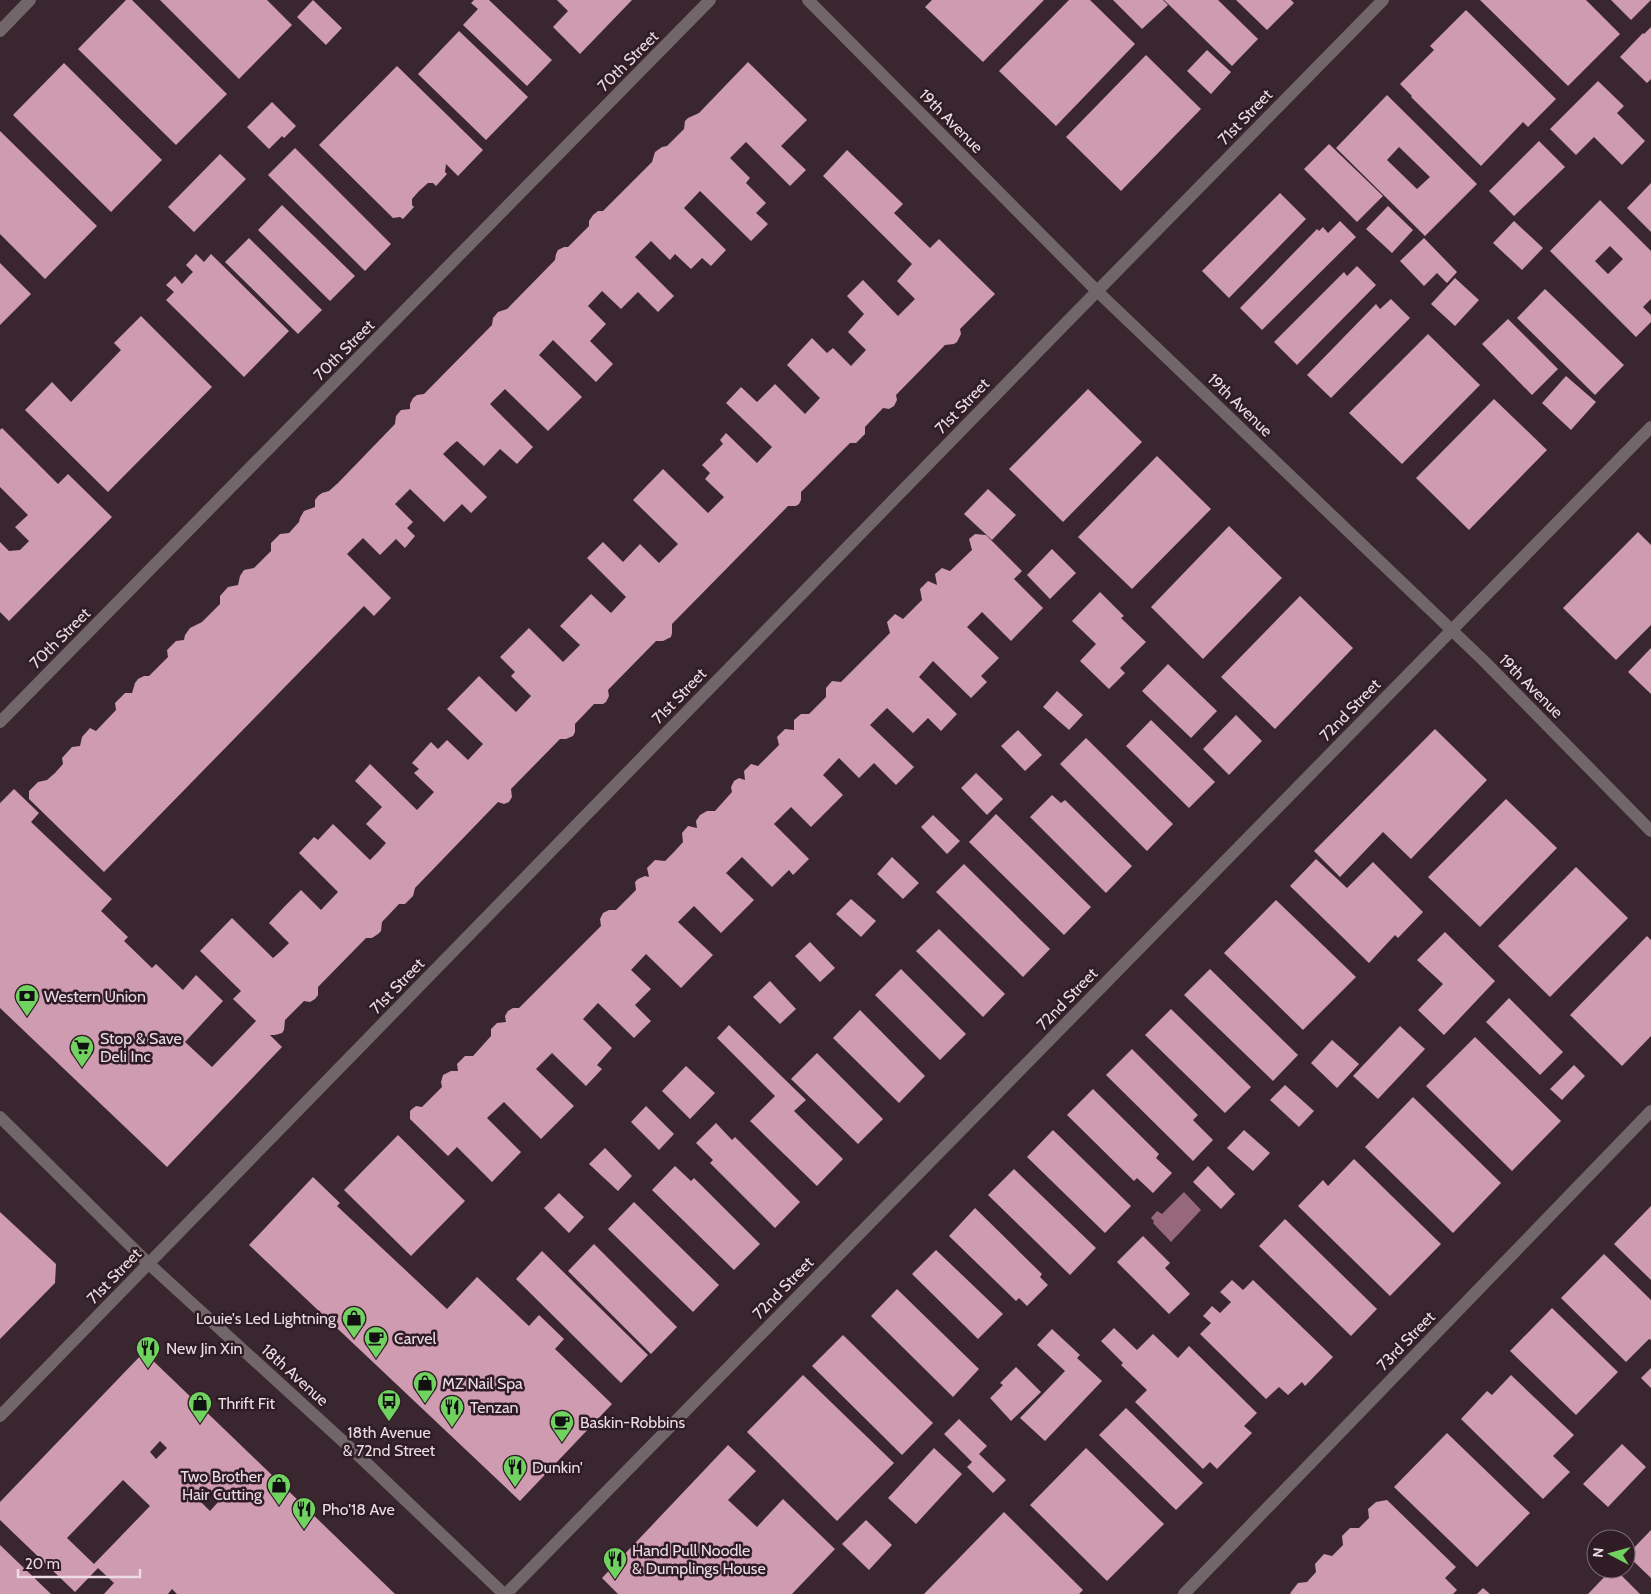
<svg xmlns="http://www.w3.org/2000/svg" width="1651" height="1594" font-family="Cabin,sans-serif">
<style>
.water{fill:#97677c}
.building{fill:#ce9bb1;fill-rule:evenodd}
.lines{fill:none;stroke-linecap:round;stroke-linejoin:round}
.minor{stroke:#71666a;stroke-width:12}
.labels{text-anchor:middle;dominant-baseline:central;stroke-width:5;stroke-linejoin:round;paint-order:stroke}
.street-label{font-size:16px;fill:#eadce2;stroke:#301c25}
.poi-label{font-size:16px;fill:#eadce2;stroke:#301c25;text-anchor:start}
</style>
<rect width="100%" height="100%" fill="#3a262f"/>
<path class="water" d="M1184 1192 1201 1210 1171 1242 1153 1223 1154 1221 1151 1218 1157 1211 1162 1214Z"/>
<g class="building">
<path d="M126 0H132L227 94 176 145 78 49Z"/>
<path d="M160 0H267L292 25 239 79Z"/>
<path d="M313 0 342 28 326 45 297 17Z"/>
<path d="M474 0H489L552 60 527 86 463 25 478 9 471 3Z"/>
<path d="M557 0H632L580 54 553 27 568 11Z"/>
<path d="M932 0H1044L983 62 925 7Z"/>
<path d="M1069 0H1090L1135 44 1056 126 999 71Z"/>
<path d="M1113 0H1163L1168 5 1142 29Z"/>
<path d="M1164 0H1218L1258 39 1232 66Z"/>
<path d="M1236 0H1291L1294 3 1267 30Z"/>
<path d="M1480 0H1586L1620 34 1568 86Z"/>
<path d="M1611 0H1651L1631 20Z"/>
<path d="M1466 10 1556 99 1528 127 1523 122 1481 166 1411 97 1412 96 1400 84 1434 50 1430 46Z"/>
<path d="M1651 27V79L1647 83 1620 57 1643 33 1644 34Z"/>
<path d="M459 31 528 97 486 140 418 74Z"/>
<path d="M1207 50 1231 72 1211 94 1187 71Z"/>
<path d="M1146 55 1201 109 1121 191 1066 137Z"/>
<path d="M748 62 807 120 781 146 806 170 790 186 746 142 730 158 750 178 746 183 766 203 756 213 768 224 751 241 700 191 684 208 726 250 711 266 702 258 691 269 675 254 670 260 651 241 635 257 674 296 658 312 638 292 621 309 602 291 588 306 606 324 590 341 613 364 596 382 553 340 539 355 582 397 548 431 505 389 490 404 533 447 517 464 500 449 484 466 457 441 450 447 443 454 487 497 471 513 462 504 444 522 410 489 395 504 413 522 407 528 415 536 405 548 396 539 380 555 363 538 347 554 391 598 374 616 364 606 104 872 29 799V791L38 782 47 780 55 773 63 764 62 758 72 747 80 746 82 737 90 728 96 731 116 710 115 703 125 693H132L135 683 138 679 144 676H149L168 657 167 650 176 641 184 640 185 635 190 628 202 622 220 604V596L228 587 238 585 240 576 244 570 254 568 271 551V543L280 534 289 533 299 522 300 518 304 511 315 507V500L318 496 322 493 329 491 338 483 395 424 396 416 401 410 410 409V404L413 398 417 395 424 394 492 325 493 318 498 312 507 309 555 260 556 254 558 250 564 247H568L589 226V221L593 215 598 211H603L652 162 655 152 662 147 667 146 684 129 685 121 688 118 699 113Z"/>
<path d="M64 63 162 160 111 212 13 115Z"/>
<path d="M397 66 483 150 458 176 446 164 445 172 447 174 436 186 433 183H428L419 191 412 199V205L414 207 403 219 400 217 393 218 319 145Z"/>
<path d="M1598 81 1624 106 1617 113 1645 141 1622 165 1594 137 1576 155 1550 129Z"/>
<path d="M1387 95 1477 184 1425 236 1336 148ZM1399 147 1430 177 1417 189 1387 160Z"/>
<path d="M272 102 296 126 284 138 282 136 269 149 247 127Z"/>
<path d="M0 131 97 226 45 279 0 234Z"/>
<path d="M1539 141 1565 167 1514 216 1489 191Z"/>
<path d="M1329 144 1383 196 1357 222 1304 169Z"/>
<path d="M295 148 391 244 365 271 268 175Z"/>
<path d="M847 150 903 204 894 213 930 248 939 239 995 294 960 329 961 334 957 342 954 344 945 345 896 395 897 400 894 406 889 409 883 408 865 427V434L856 443H850L801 492V500L799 504 796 506H788L672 624V633L671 637 663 641H656L608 690 609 696 606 702 603 704H594L575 724V732L573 736 566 739H560L511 789 512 797 509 802 504 804 498 802 415 888 413 896 405 904H399L382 922 381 931 378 934 372 938H366L318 987V995L315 999 310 1002 304 1001 285 1020 284 1030 282 1033 275 1035H270L282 1047 167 1167 0 1008V803L14 789 39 813 31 822 112 899 101 911 128 937 124 941 152 968 156 964 183 990 196 975 223 1001 185 1042 212 1067 256 1021 233 999 241 991 200 951 232 918 273 958 281 951 289 943 269 923 285 906 301 890 321 910 338 892 299 853 314 837 318 840 333 824 370 860 378 852 386 843 366 824 382 807 355 781 370 764 417 810 434 792 414 773 419 769 412 763 431 742 438 749 447 740 468 760 483 744 447 709 479 676 516 712 531 696 511 676 515 672 500 657 529 628 563 662 580 645 560 626 591 594 611 613 626 597 587 558 603 542 623 562 640 544 659 563 678 544 633 500 663 469 708 513 724 497 705 479 710 473 702 465 723 444 720 440 726 433 757 463 772 447 726 403 741 387 757 402 775 384 805 414 820 398 787 365 812 338 827 353 833 348 851 366 866 350 848 332 864 314 847 296 863 280 898 316 915 299 897 281 912 264 823 176Z"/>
<path d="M220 154 246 179 194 232 168 207Z"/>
<path d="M1651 183V232L1627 208Z"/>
<path d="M1280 193 1306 219 1229 298 1202 271Z"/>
<path d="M1600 200 1651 251V299L1643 307 1651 315V322L1636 337 1550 251ZM1610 246 1623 259 1608 274 1595 261Z"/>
<path d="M282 205 355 276 330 301 258 230Z"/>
<path d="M1388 206 1413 230 1392 253 1366 229Z"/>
<path d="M1340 221 1356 237 1262 330 1240 308 1317 229 1319 231 1323 227 1328 233Z"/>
<path d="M1514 221 1543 248 1522 270 1493 243Z"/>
<path d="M249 238 322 310 298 334 225 262Z"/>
<path d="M1424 238 1457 272 1447 283 1437 273 1424 286 1400 261Z"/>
<path d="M196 254 204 262 211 254 289 331 244 377 166 300 174 292 166 285 175 276 182 284 189 276 193 272 186 265Z"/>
<path d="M0 263 31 294 0 325Z"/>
<path d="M1357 266 1376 285 1297 365 1274 342 1344 272 1347 276Z"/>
<path d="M1455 278 1479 300 1455 326 1431 304Z"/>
<path d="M1545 289 1624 365 1595 395 1517 318Z"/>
<path d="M1391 299 1410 318 1331 398 1307 375 1376 304 1380 309Z"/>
<path d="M141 316 212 387 108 492 25 410 52 382 71 402 121 350 114 343Z"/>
<path d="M1508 319 1558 369 1532 395 1482 344Z"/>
<path d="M1428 334 1480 385 1402 464 1349 413Z"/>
<path d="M1566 376 1596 402 1571 430 1542 403Z"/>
<path d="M1088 389 1142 442 1063 522 1009 469Z"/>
<path d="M1494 399 1547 450 1469 530 1416 478Z"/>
<path d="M2 428 58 484 68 474 112 517 9 621 0 612V542L9 551 20 550 29 541 15 527 28 515 0 487V430Z"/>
<path d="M1157 456 1211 509 1132 589 1078 537Z"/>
<path d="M988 489 1016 515 992 540 964 514Z"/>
<path d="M1229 526 1282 578 1203 659 1151 607Z"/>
<path d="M1638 532 1651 545V625L1616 660 1563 608Z"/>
<path d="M975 534 986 535 1022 571 1014 579 1043 608 1011 641 982 612 967 627 999 658 981 676 987 682 971 698 933 661 919 677 957 714 941 731 928 718 913 733 887 708 870 725 914 767 896 785 874 763 859 778 839 758 823 775 843 795 811 827 791 807 774 824 809 859 793 875 789 870 772 887 742 857 726 873 754 900 721 933 694 906 678 922 713 955 681 988 646 954 631 970 651 989 635 1005 651 1021 634 1038 598 1003 583 1019 612 1048 597 1065 602 1069 586 1086 552 1053 536 1069 574 1106 541 1139 504 1102 487 1118 521 1152 492 1182 457 1147 448 1156 410 1119V1111L412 1109 416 1106 422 1107 442 1087 441 1082 443 1075 451 1071H458L457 1064 465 1056H473L491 1036V1029L497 1023 506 1022 505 1016 508 1011 513 1008H519L601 926 600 919 603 913 609 910H616L636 890 635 882 638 879 645 876 649 877 647 868 655 860 665 861 674 852 683 842 682 833 688 826 697 828 696 821 700 815 707 811H715L732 792 731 787 734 781 739 778 745 780 744 771 751 764 758 766 779 745 777 737 785 729 794 730V720L801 714H809L826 697V688L832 681 841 682 890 633 887 622 895 614 903 619 922 600 920 589 928 581 937 585 935 574 942 568 950 571 972 550 969 539Z"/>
<path d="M1052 549 1076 573 1050 599 1027 575Z"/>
<path d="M1100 592 1124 616 1121 618 1146 642 1120 668 1125 673 1109 689 1080 661 1096 644 1072 621Z"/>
<path d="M1300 596 1353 648 1275 729 1221 677Z"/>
<path d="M1651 648V694L1628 672Z"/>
<path d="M1168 664 1217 711 1191 738 1142 691Z"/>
<path d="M1057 691 1083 715 1069 730 1043 707Z"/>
<path d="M1236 715 1262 741 1229 775 1203 749Z"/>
<path d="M1151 720 1215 782 1189 808 1126 746Z"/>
<path d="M1435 729 1487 780 1411 859 1383 832 1340 877 1314 851Z"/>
<path d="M1018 730 1042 755 1025 771 1001 746Z"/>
<path d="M1086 738 1173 824 1147 851 1060 764Z"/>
<path d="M976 773 1003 799 987 815 961 788Z"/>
<path d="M1052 795 1061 803 1065 800 1132 866 1106 893 1030 817Z"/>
<path d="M1506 799 1557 848 1480 927 1428 877Z"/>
<path d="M996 814 1091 907 1064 935 969 842Z"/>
<path d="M933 815 960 841 947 854 921 827Z"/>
<path d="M892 857 919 883 903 899 877 874Z"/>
<path d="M1316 859 1347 888 1373 862 1423 912 1398 938 1395 935 1369 963 1290 886Z"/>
<path d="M964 864 1050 949 1023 977 936 892Z"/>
<path d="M1576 867 1628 918 1550 997 1498 946Z"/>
<path d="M851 899 876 921 861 937 836 914Z"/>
<path d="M1276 900 1356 977 1303 1030 1224 953Z"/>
<path d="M939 929 1005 994 983 1017 916 951Z"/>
<path d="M1445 932 1495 981 1444 1035 1418 1010 1443 984 1417 960Z"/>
<path d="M1647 936 1651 940V1036L1622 1066 1570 1015Z"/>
<path d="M810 942 835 968 820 982 795 956Z"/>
<path d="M901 969 966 1034 940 1060 875 995Z"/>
<path d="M1210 969 1298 1055 1273 1081 1184 995Z"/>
<path d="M770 981 796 1009 780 1024 753 997Z"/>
<path d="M1509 998 1563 1052 1540 1075 1486 1022Z"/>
<path d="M1171 1009 1251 1087 1225 1113 1145 1035Z"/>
<path d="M860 1010 925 1076 899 1103 833 1038Z"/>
<path d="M729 1025 806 1100 794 1111 843 1159 817 1186 750 1121 775 1096 717 1038Z"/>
<path d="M1400 1026 1425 1049 1378 1099 1353 1076Z"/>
<path d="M1475 1037 1561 1121 1512 1171 1426 1086Z"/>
<path d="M1332 1040 1359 1064 1337 1088 1311 1063Z"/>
<path d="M1132 1049 1198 1115 1193 1120 1213 1140 1193 1161 1106 1075Z"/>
<path d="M817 1053 883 1119 858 1144 791 1079Z"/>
<path d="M1574 1065 1585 1076 1562 1100 1550 1089Z"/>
<path d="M686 1066 715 1093 690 1119 662 1091Z"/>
<path d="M1285 1085 1314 1111 1299 1127 1270 1100Z"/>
<path d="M1093 1089 1159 1154 1156 1158 1172 1173 1153 1193 1137 1178 1134 1181 1067 1115Z"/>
<path d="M1413 1097 1501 1183 1453 1233 1365 1147Z"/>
<path d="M646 1106 674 1134 659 1150 631 1122Z"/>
<path d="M716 1123 732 1140 735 1137 800 1202 775 1228 710 1163 713 1160 696 1143Z"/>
<path d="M1053 1130 1131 1206 1105 1233 1027 1157Z"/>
<path d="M1244 1130 1270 1153 1253 1171 1227 1148Z"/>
<path d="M398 1135 465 1201 411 1256 344 1190Z"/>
<path d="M605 1148 632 1176 618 1191 589 1164Z"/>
<path d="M1354 1159 1441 1244 1390 1296 1298 1206 1323 1180 1328 1186Z"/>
<path d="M675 1166 691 1181 694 1178 760 1244 734 1270 652 1190Z"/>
<path d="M1208 1166 1235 1194 1221 1209 1193 1182Z"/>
<path d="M1014 1169 1096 1248 1070 1275 988 1195Z"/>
<path d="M313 1177 340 1203 337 1206 447 1309 477 1277 529 1326 539 1315 564 1339 555 1349 612 1404 520 1501 249 1245Z"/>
<path d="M559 1193 584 1217 569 1233 544 1208Z"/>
<path d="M634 1202 719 1285 693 1312 608 1229Z"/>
<path d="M1651 1206V1280L1614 1244Z"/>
<path d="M975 1208 1042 1274 1040 1277 1048 1285 1027 1306 1019 1298 1016 1301 949 1236Z"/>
<path d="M0 1212 56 1264 55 1283 0 1339Z"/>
<path d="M1285 1219 1377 1309 1351 1336 1259 1246Z"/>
<path d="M1143 1236 1170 1263 1165 1268 1190 1294 1169 1314 1117 1262Z"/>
<path d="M594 1244 677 1327 651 1354 568 1271Z"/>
<path d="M936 1250 1003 1314 978 1339 912 1274Z"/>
<path d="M542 1251 648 1355 621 1383 516 1279Z"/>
<path d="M1604 1254 1651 1300V1340L1649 1339 1626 1362 1561 1298Z"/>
<path d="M1232 1280 1243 1290 1253 1280 1333 1357 1305 1386 1302 1382 1288 1395 1279 1387 1266 1399 1200 1334 1211 1323 1203 1316 1212 1306 1220 1313 1231 1302 1220 1292Z"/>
<path d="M897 1289 979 1369 953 1397 871 1316Z"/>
<path d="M1552 1308 1618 1372 1576 1415 1510 1351Z"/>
<path d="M1114 1328 1137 1350 1153 1334 1178 1358 1189 1346 1257 1413 1244 1426 1252 1433 1217 1469 1210 1462 1203 1469 1135 1402 1147 1390 1121 1365 1123 1363 1101 1341Z"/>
<path d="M1052 1329 1080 1355 1077 1358 1102 1381 1045 1441 1020 1418 1065 1371 1037 1345Z"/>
<path d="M843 1335 933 1423 902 1455 812 1366Z"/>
<path d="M144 1352 303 1505 395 1594H177L172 1589 168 1594H104L114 1583 98 1568 75 1592 0 1520V1502ZM160 1441 167 1448 156 1459 150 1452ZM123 1480 150 1506 94 1564 67 1538ZM206 1487 220 1500 210 1511 196 1497Z"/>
<path d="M1016 1367 1041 1392 1011 1421 990 1398 1003 1385 1000 1383Z"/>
<path d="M1651 1368V1388L1641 1378Z"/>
<path d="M803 1375 894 1463 837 1521 747 1432Z"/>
<path d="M1511 1375 1574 1435 1553 1456 1570 1472 1543 1499 1461 1419 1487 1391 1492 1395Z"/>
<path d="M1126 1408 1203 1483 1176 1510 1099 1435Z"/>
<path d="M959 1419 987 1446 979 1454 1006 1480 993 1493 967 1467 972 1462 944 1434Z"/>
<path d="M1447 1433 1530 1513 1477 1567 1394 1487Z"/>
<path d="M1622 1444 1646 1467 1608 1507 1583 1484Z"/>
<path d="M728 1445 756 1471 728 1500 757 1527 783 1499 835 1549 792 1594H618L602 1578Z"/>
<path d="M934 1448 962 1474 916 1524 888 1498Z"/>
<path d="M1086 1448 1164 1524 1107 1581 1030 1505Z"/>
<path d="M1387 1500 1456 1567 1445 1578 1457 1590 1453 1594H1290L1291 1592 1298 1583 1307 1582 1316 1572 1315 1564 1324 1554 1332 1556 1343 1545 1342 1536 1350 1528H1359L1369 1518 1368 1509 1376 1502Z"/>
<path d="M1004 1512 1083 1590 1079 1594H924Z"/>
<path d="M866 1520 892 1545 869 1570 842 1544Z"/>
<path d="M1651 1530V1578L1627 1555Z"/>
<path d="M0 1545 51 1594H0Z"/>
<path d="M1612 1569H1615L1640 1594H1588Z"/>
<path d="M1483 1588 1490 1594H1477Z"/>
</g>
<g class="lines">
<g class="minor">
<path d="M808 0 1097 291 1483 660 1651 831"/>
<path d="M0 31 30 0"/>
<path d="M0 722 710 0"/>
<path d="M0 1117 149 1264 358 1455 504 1594"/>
<path d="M0 1416 1060 329 1383 0"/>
<path d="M506 1594 1651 427"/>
<path d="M1184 1594 1651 1111"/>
</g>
</g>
<defs>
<g id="bank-pin" transform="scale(1.25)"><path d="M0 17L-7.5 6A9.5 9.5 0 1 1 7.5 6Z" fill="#70d35f" stroke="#301c25"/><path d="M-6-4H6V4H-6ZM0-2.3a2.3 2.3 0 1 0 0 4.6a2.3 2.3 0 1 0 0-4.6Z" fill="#111"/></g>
<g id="supermarket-pin" transform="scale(1.25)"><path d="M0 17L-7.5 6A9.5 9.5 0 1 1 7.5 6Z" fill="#70d35f" stroke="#301c25"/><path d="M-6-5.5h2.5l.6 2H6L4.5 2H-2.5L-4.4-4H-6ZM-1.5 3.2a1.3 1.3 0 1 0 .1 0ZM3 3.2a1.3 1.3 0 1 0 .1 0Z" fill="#111"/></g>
<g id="shop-pin" transform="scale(1.25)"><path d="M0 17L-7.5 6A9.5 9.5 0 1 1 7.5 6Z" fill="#70d35f" stroke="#301c25"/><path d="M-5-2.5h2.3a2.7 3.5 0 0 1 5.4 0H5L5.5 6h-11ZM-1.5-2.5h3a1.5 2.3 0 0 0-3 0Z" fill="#111"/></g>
<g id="cafe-pin" transform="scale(1.25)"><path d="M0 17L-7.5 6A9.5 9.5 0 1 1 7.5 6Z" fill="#70d35f" stroke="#301c25"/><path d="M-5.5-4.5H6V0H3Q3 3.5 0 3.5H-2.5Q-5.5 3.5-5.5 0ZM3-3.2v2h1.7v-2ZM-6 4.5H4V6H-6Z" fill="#111"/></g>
<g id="restaurant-pin" transform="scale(1.25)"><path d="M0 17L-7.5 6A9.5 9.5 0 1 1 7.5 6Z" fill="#70d35f" stroke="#301c25"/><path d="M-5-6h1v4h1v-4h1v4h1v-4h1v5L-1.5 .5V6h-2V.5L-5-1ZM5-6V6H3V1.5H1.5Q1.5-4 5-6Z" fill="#111"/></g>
<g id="bus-pin" transform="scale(1.25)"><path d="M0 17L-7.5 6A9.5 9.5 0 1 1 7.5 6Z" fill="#70d35f" stroke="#301c25"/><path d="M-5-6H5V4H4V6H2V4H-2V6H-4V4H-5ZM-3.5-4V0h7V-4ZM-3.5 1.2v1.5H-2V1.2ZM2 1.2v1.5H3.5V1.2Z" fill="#111"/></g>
</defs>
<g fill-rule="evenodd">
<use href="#bank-pin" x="27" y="996"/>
<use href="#supermarket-pin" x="82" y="1047"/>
<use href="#shop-pin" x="354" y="1318"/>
<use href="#cafe-pin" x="376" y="1338"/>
<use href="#restaurant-pin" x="148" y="1348"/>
<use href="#shop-pin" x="425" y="1383"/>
<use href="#bus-pin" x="389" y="1401"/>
<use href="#shop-pin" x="200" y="1403"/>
<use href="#restaurant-pin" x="452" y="1407"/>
<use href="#cafe-pin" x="562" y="1422"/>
<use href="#restaurant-pin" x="515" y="1467"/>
<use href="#shop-pin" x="279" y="1485"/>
<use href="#restaurant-pin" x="304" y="1509"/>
<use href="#restaurant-pin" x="615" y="1559"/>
</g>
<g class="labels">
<g class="street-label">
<text transform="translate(628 61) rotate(-45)">70th Street</text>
<text transform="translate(1245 117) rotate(-46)">71st Street</text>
<text transform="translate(951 121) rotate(45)">19th Avenue</text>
<text transform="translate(344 350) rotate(-45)">70th Street</text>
<text transform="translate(1240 405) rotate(44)">19th Avenue</text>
<text transform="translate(962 406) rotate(-46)">71st Street</text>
<text transform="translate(60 638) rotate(-45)">70th Street</text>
<text transform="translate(1531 686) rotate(45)">19th Avenue</text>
<text transform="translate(679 696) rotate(-46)">71st Street</text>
<text transform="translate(1350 710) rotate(-46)">72nd Street</text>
<text transform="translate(397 986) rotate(-46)">71st Street</text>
<text transform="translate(1067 999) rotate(-46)">72nd Street</text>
<text transform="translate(114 1276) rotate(-46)">71st Street</text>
<text transform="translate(783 1288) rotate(-46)">72nd Street</text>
<text transform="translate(1406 1341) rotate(-46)">73rd Street</text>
<text transform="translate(295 1375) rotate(42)">18th Avenue</text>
</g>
<g class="poi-label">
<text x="44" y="996">Western Union</text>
<text x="100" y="1038">Stop &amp; Save<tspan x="100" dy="18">Deli Inc</tspan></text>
<text x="336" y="1318" text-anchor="end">Louie's Led Lightning</text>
<text x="394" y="1338">Carvel</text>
<text x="166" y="1348">New Jin Xin</text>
<text x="442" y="1383">MZ Nail Spa</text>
<text x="218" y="1403">Thrift Fit</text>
<text x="470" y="1407">Tenzan</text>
<text x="580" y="1422">Baskin-Robbins</text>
<text x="389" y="1432" text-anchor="middle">18th Avenue<tspan x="389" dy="18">&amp; 72nd Street</tspan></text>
<text x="532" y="1467">Dunkin'</text>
<text x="262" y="1476" text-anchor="end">Two Brother<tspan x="262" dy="18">Hair Cutting</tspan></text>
<text x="322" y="1509">Pho'18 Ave</text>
<text x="632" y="1550">Hand Pull Noodle<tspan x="632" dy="18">&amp; Dumplings House</tspan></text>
</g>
</g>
<g transform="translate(1611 1554) rotate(276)"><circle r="24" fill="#301c25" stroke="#7a6971"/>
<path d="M0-4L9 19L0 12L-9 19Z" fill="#70d35f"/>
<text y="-8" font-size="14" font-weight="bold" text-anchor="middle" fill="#eadce2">N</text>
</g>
<path d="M18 1569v8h122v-8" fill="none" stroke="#eadce2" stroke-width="2.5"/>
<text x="25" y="1569" font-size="15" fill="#eadce2" stroke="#301c25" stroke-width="4" paint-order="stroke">20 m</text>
</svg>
